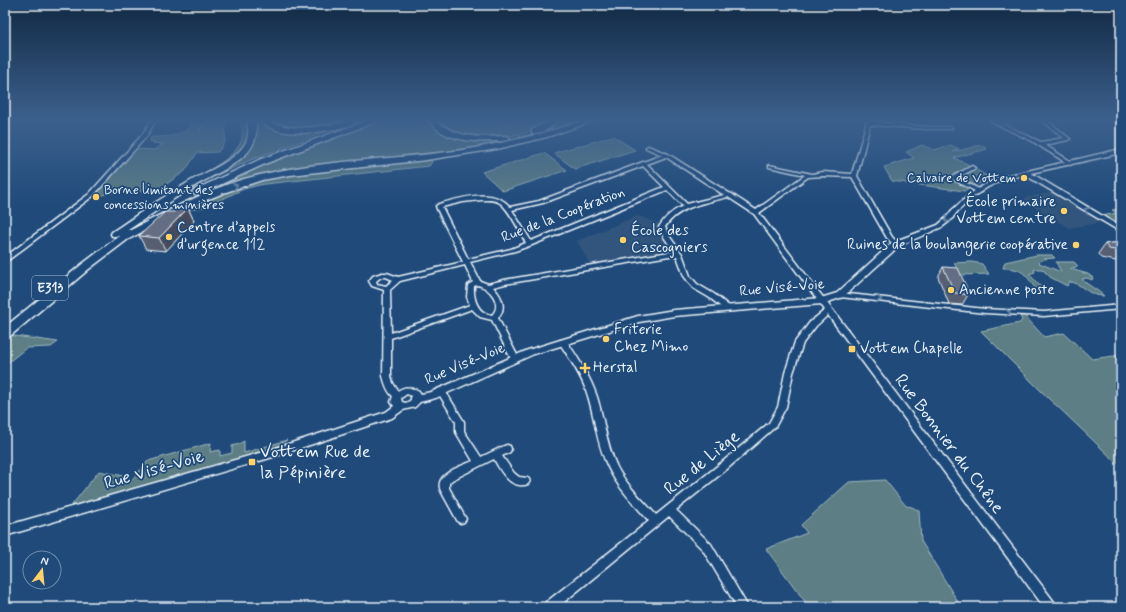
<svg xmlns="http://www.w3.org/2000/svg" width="1126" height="612" font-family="Mynerve,sans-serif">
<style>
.built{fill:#33547d}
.green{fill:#5b7e84;stroke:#a2b8be}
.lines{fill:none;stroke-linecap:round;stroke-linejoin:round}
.minor-casing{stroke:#e8f1f8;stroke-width:3}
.tertiary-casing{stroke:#e8f1f8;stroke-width:3}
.motorway-casing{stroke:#e8f1f8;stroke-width:3}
.minor{fill:#1f4a7a;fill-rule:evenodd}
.tertiary{fill:#1f4a7a;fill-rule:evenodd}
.motorway{fill:#1f4a7a;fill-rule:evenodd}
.wall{fill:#555e71;stroke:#e8f1f8}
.shaded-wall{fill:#454c5c;stroke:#e8f1f8}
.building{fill:#636d83;stroke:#e8f1f8}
.oneway{stroke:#6f8dac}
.poi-dot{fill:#ffd166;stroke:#1f4a7a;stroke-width:1.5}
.labels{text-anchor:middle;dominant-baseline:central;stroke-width:3.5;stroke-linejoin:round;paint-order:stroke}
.far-poi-label{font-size:13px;fill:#e8f1f8;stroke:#1f4a7a;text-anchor:end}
.shield{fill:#1f4a7a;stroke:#acbfd2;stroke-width:1}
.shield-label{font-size:14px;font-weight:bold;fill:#e8f1f8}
.poi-label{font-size:15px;fill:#e8f1f8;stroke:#1f4a7a;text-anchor:start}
.street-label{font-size:15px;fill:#e8f1f8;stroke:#1f4a7a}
.near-street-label{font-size:18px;fill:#e8f1f8;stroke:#1f4a7a}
.near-poi-label{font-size:18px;fill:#e8f1f8;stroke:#1f4a7a;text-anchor:start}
</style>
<rect width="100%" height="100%" fill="#1f4a7a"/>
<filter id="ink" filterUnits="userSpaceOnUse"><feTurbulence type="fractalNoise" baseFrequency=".025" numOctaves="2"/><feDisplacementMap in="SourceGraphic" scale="8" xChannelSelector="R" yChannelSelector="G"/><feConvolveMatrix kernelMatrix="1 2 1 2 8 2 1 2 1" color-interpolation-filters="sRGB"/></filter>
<g filter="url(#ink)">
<g class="built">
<path d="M1053 192 1101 220 1104 222 1069 228 1027 203 1024 198Z"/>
<path d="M637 216 659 223V233L671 247 668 251 590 265 577 241Z"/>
</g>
<g class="green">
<path d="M226 121 225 142 218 152 197 153 185 171 158 190 108 193 101 196 99 189 136 149 154 150 163 144 153 143 154 142 150 141 151 137C169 137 179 137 191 125L188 123H199L201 126 200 132 204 122Z"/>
<path d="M241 121H247C248 126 249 132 248 137 242 160 198 178 178 188 195 177 240 158 242 137 243 132 241 126 241 121Z"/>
<path d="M253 121C263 121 272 129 283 129 302 130 323 127 342 126L253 159 195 185 247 149Z"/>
<path d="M268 121H351C326 129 293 133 268 121Z"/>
<path d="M381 121H429L431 125 443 133 504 140 535 133 557 121H587L508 142 478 148 441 154 286 171 180 206C244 170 312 146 381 121Z"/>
<path d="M437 121H550C542 126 534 130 525 133 504 139 452 142 437 121Z"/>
<path d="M613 136 635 150 575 169 554 153Z"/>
<path d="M922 145 934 150 951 145 959 149 953 152 981 145 987 149 954 158 974 167 973 168 990 178 975 185 958 178H953L970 188 964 191 892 181 884 167 914 158 906 152Z"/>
<path d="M544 153 567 170 503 191 482 172Z"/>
<path d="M430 160 432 162 429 166 265 184C258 185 251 187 244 189 228 195 205 211 188 209 198 200 215 196 227 191 293 169 362 166 430 160Z"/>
<path d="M1121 209V224L1117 225 1102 216 1117 213 1112 210Z"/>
<path d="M1037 255H1052L1055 258 1043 259 1039 263 1061 272 1056 262H1074L1078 266 1070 269 1088 274 1093 278 1092 280 1087 278 1082 279C1088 286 1097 289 1104 296 1086 296 1082 282 1069 282L1067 286 1050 277 1042 269H1034L1035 272 1029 274 1042 288 1038 292C1026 276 1025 268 1003 268L1005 262Z"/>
<path d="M972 262 982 264 989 274 961 275 954 263Z"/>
<path d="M1020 316H1025L1044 337 1064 333 1092 359 1121 355V467L1056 405 1053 403 981 331 1020 323 1022 320Z"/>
<path d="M8 335 58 342 51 347 26 348 5 365V338Z"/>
<path d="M287 440 274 448 71 506 99 471 124 476 119 482 128 484 148 461 211 443 210 452 220 450V456L232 453V446L239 444 244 441V453Z"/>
<path d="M885 480 906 506 912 507 919 511 921 541 961 607H809L766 549 807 533 801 525 849 482Z"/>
</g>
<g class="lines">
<g class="minor-casing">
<g id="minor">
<path d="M151 121H155L146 137 93 196 7 261 5 262V257L89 194 142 135Z"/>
<path d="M867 121 927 127H950L952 128 950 129H927L870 125 857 176 892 237 899 244 898 245H894L887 238 852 177 823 176 808 177 759 213 1055 603 1056 607H1044L828 315 816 326 803 343 793 373 786 407 775 427 727 469 676 510 711 544 748 607H737L703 550 669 516 558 607H544L545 603 649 521C634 504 618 488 608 467 596 443 595 415 586 390 580 373 569 358 559 342L560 340H566C578 358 590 376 597 397 604 419 606 443 616 465 625 484 642 499 656 515L721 463 769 423 778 407 785 373 795 342 810 322 825 310 754 214 728 197C705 203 679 206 665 227L670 237 682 254 690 276 697 284 714 294 729 306 731 308 729 310H725L710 298 693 288 684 276 677 256H669L505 284 493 287C502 296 507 308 498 318L519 359 518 361H512L492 320 480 317 472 309 391 338V376L393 383 401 396 400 398C390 400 385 384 383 376L384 290 372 286 369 281 373 276 382 273H387L398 277 463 262 437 209 436 206 439 204C460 198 494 187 510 207L539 201 662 155 646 148V147L648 146 668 154 729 193 732 194 733 195 756 210 805 175 769 167V165L812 174 823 172 852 174ZM666 157 724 195 687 204 647 164ZM643 166 664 187 531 241 512 210 543 203ZM667 190 683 206C672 211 665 217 659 227L664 237 674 252H669L504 280 488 284 480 281 470 262 515 251 532 245ZM481 200C487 200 494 199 500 203 509 209 520 232 526 243L511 249 468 259 442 207 463 202ZM465 265 473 282 468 285 467 297 470 305 391 333 390 290 400 281ZM381 277H386L393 280 386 286 377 284 376 281ZM477 285C490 287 503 304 492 315 478 314 473 299 474 286Z"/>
<path d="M990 121H996L1041 142 1064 138 1043 121H1048L1070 139 1068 140 1045 145 1073 163 1070 165 1068 164 1032 141Z"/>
<path d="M972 166 975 168 974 169 957 178 981 190V192H977L950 178Z"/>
<path d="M838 293H840L985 309 1044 312 1121 305V309L1044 316 985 313 840 297 837 295Z"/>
<path d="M441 388 444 389 463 420 464 422V431L481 457 504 446 507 445 510 446 511 449 510 452 502 456 514 473 519 477 528 478 530 481 528 484C511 490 501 472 494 459L452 480 449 483V488L466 519 464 522 461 523 458 522 441 491C433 474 462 466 473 461L457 434 456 432V422L437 391 438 389Z"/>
</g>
</g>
<g class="tertiary-casing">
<path id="tertiary" d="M1121 149V153L1031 173 1121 227V232L1025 175 1005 179 988 187 974 196 957 212 951 220 942 227 899 246 843 297 822 304 674 316 639 322 534 354 436 398 420 402 415 407 403 410 392 418 273 457 5 536V526L273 449 386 412 394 406 391 402 394 393C406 386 406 386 419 391L421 394 431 392 528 350 638 316 674 310 821 298 837 293 893 242 938 225 946 218 952 210 970 194 984 185 1001 177ZM407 394 411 396V400L406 403 402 402 401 398Z"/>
</g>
<g class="motorway-casing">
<g id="motorway">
<path d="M247 121H255C258 133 255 144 247 153 232 168 211 176 193 187 170 200 150 216 128 230H131C168 211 204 191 244 179 319 158 399 161 475 148 497 144 519 139 540 134 558 129 575 121 593 121L547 137 497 149 426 160 290 175 262 180 226 192 189 207 127 240 89 269 9 337 5 338V327L81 265 119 236H112L111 234 112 232C136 216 159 199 184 185 202 173 229 165 243 147 249 140 249 130 247 121Z"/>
<path d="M260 121C270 121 278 125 288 127 308 129 328 126 348 121H353L354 123 353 125C328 131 282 141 260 121Z"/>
<path d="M366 121H378L267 163 200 194H194L192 192 194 190 261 159Z"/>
<path d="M429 121C440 121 447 130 458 133 473 138 490 137 506 136L510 138C506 142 498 141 492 141 470 142 444 140 429 121Z"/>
<path d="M548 121H557C551 128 541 135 532 134V130Z"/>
</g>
</g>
<use href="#minor" class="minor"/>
<use href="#tertiary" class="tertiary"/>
<use href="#motorway" class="motorway"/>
</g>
<g class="wall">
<path d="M188 208 194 221 166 251 146 249 139 236 174 212Z"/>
<path d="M1121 242V262L1101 258 1098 254 1105 244Z"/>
<path d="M943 267 969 293 962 305 949 304 938 277Z"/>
</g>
<path class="shaded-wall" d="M188 208 194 221 166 251 159 238Z"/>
<g class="building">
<path d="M178 207 188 208 159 238 139 236 165 212H174Z"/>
<path d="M1121 242V251L1109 249 1105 244Z"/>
<path d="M943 267 958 268 969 293H967L968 295 955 293Z"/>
</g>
<defs><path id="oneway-chevron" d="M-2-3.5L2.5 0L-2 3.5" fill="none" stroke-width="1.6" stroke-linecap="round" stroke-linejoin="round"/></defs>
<g class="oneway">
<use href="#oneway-chevron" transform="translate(235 186) rotate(-18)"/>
<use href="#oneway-chevron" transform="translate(1087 210) rotate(-151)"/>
<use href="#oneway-chevron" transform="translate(947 220) rotate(138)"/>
<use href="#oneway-chevron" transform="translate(879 299) rotate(6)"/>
<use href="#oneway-chevron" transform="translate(1008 313) rotate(3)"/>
</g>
</g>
<linearGradient id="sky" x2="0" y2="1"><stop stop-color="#112943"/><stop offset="0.58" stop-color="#3c608d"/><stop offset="1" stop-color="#3c608d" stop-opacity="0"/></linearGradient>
<rect width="1126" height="207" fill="url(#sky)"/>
<g class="poi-dot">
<circle cx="1024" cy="178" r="4"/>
<circle cx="96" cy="197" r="4"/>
<circle cx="1064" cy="211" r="4"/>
<circle cx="169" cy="237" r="4"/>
<circle cx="623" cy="240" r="4"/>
<circle cx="1076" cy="245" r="4"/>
<circle cx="951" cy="290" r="4"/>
<circle cx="606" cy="339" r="4"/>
<rect x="848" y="345" width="8" height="8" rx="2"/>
<path d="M583 362h4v4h4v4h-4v4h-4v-4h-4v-4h4z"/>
<rect x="248" y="458" width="8" height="8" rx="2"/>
</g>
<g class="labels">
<g class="far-poi-label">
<text x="1016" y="178">Calvaire de Vottem</text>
<text x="104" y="190" text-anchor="start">Borne limitant des<tspan x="104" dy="15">concessions minières</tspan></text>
</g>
<rect class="shield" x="32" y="276" width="36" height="24" rx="3"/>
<g class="shield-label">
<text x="50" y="288">E313</text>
</g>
<g class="poi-label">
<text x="1056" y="202" text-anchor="end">École primaire<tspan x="1056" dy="17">Vottem centre</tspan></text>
<text x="177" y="228">Centre d’appels<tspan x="177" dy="17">d’urgence 112</tspan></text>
<text x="631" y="231">École des<tspan x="631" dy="17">Cascogniers</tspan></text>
<text x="1068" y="245" text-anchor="end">Ruines de la boulangerie coopérative</text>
<text x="959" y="290">Ancienne poste</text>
<text x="614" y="330">Friterie<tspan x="614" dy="17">Chez Mimo</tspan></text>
<text x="860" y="349">Vottem Chapelle</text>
<text x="593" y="368">Herstal</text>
</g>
<g class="street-label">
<text transform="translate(563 215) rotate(-21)">Rue de la Coopération</text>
<text transform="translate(782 288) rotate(-5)">Rue Visé-Voie</text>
<text transform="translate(465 364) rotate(-23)">Rue Visé-Voie</text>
</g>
<g class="near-street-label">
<text transform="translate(949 444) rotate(53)">Rue Bonnier du Chêne</text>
<text transform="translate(702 463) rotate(-39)">Rue de Liège</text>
<text transform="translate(154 470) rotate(-16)">Rue Visé-Voie</text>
</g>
<g class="near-poi-label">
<text x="260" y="452">Vottem Rue de<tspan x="260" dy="21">la Pépinière</tspan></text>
</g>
</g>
<rect width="1126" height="612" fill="none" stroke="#1f4a7a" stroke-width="20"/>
<rect x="10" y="10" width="1106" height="592" fill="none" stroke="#e8f1f8" stroke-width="1.5" filter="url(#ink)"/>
<g transform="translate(42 570) rotate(16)"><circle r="19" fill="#1f4a7a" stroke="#6f8dac"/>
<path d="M0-3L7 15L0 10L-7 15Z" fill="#ffd166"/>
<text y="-6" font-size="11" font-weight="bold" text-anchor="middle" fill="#e8f1f8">N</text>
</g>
</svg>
